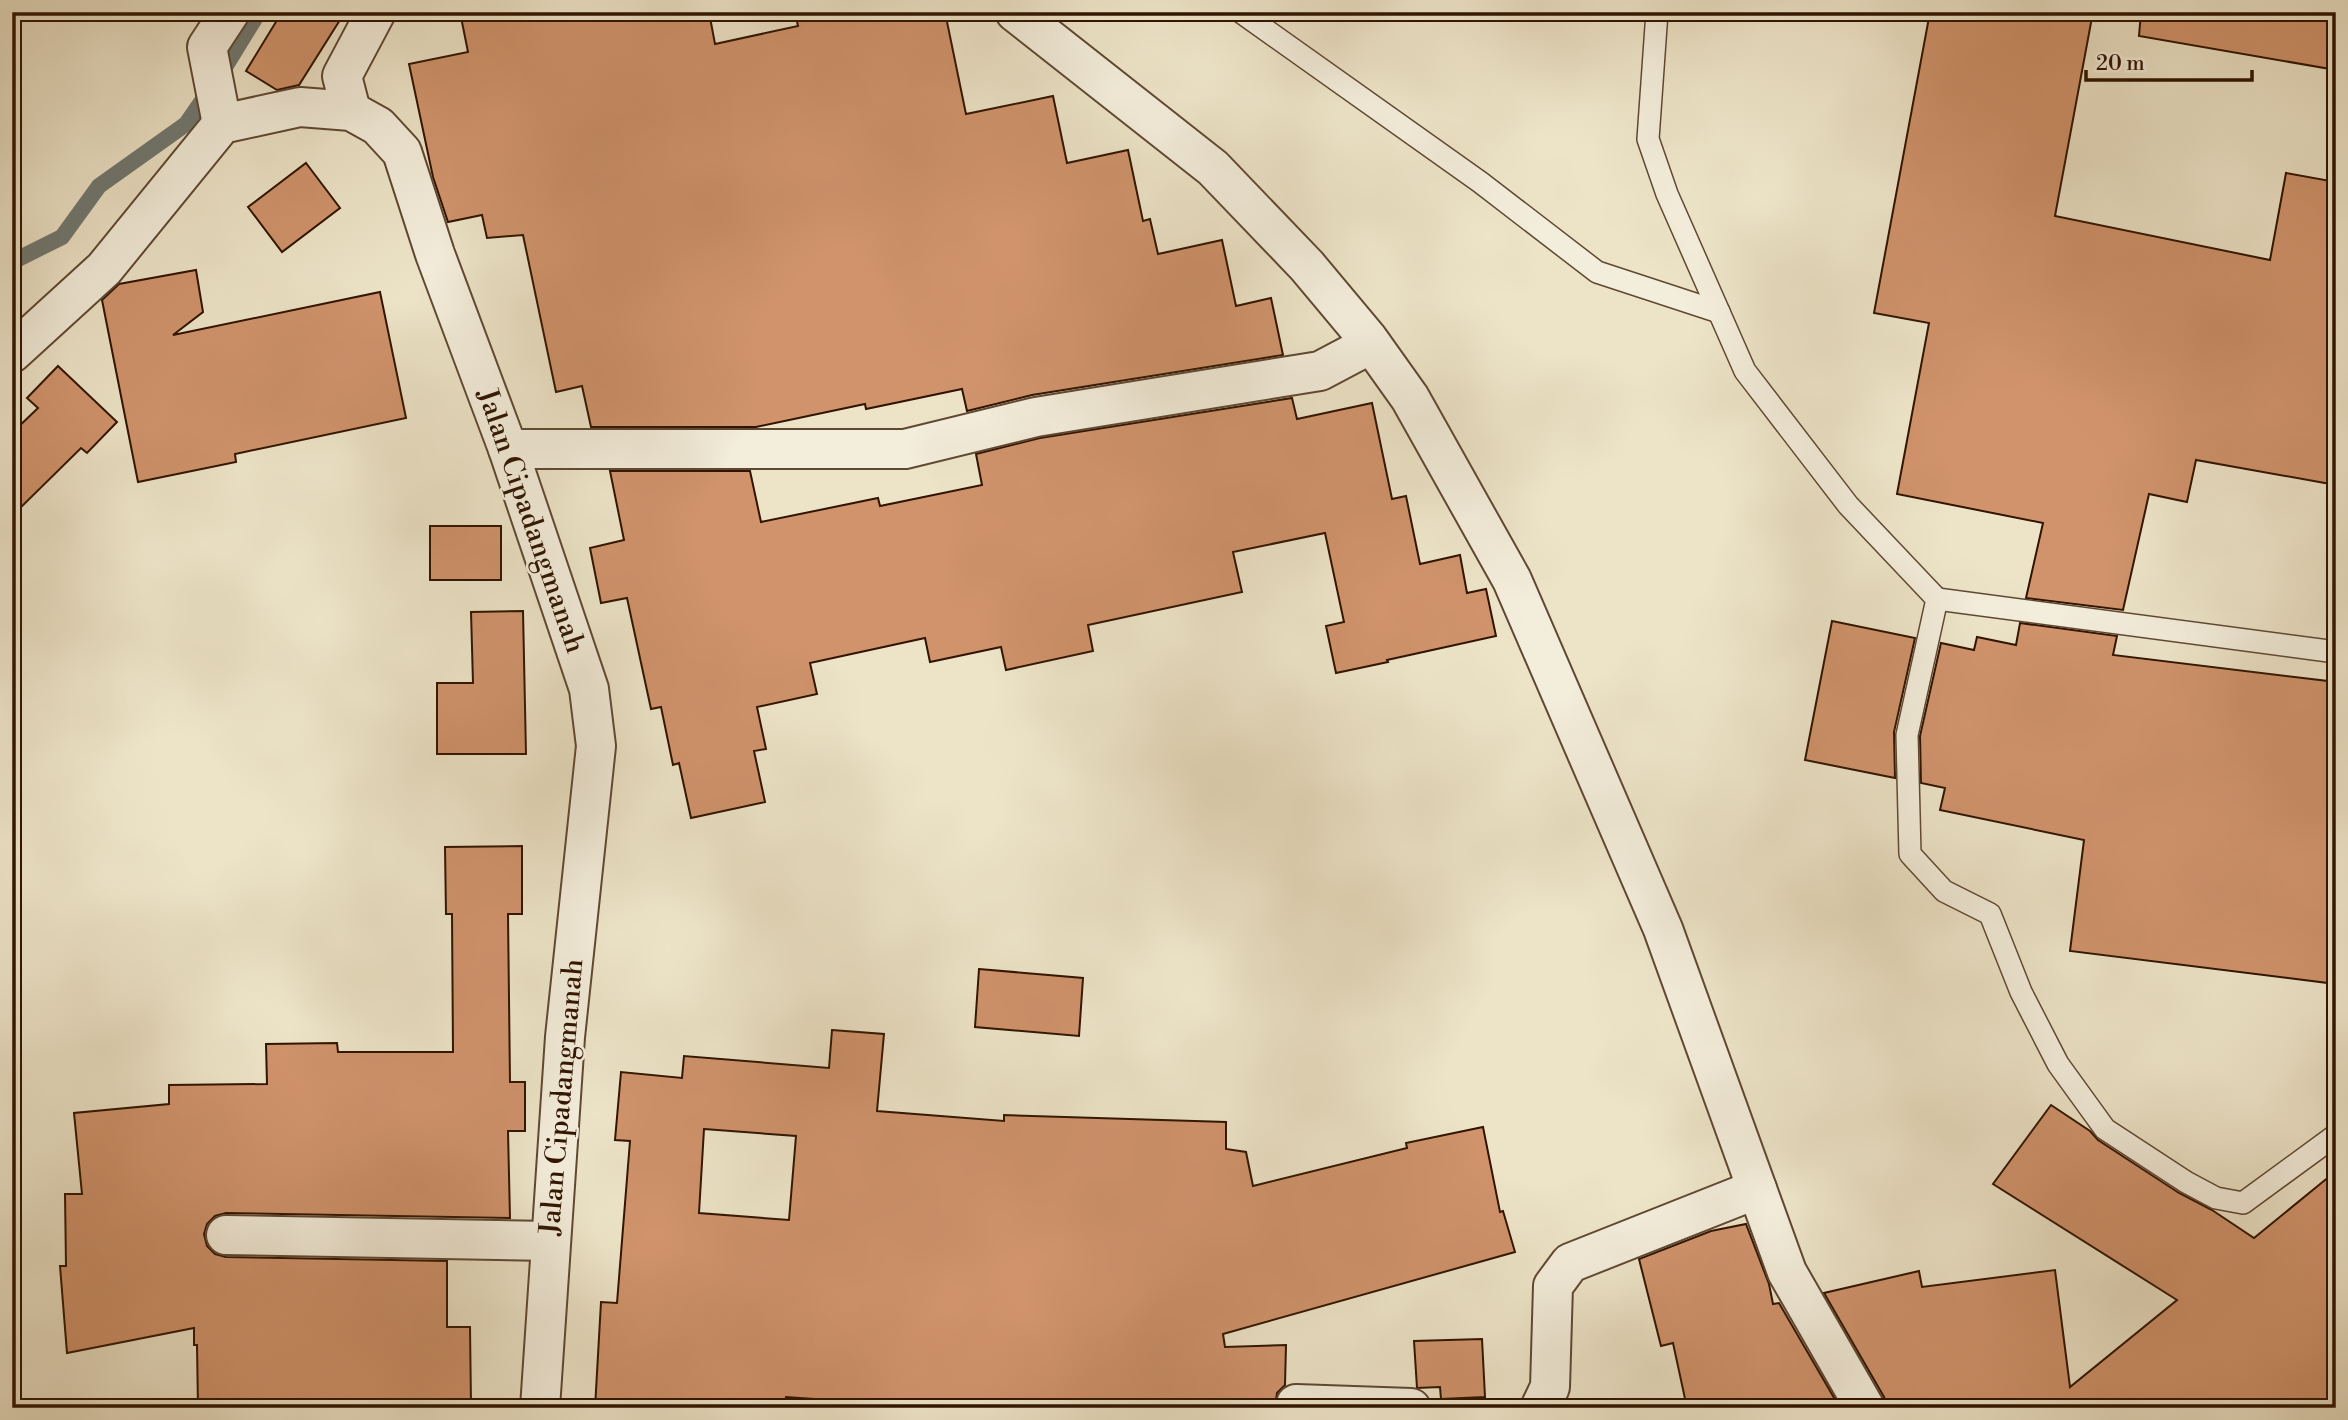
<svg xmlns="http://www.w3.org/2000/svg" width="2348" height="1420" font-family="'Libre Bodoni',serif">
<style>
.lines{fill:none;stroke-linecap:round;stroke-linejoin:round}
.stream{stroke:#717972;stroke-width:16}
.building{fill:#d0936c;stroke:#301400;stroke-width:2;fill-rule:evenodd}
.lane-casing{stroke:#5f4832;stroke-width:24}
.street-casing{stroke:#5f4832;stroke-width:42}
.lane{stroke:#f3eddb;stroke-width:21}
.street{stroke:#f3eddb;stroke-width:38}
.labels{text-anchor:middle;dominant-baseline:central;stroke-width:5;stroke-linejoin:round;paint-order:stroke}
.street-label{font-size:28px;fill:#301400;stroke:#f3eddb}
</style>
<rect width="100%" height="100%" fill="#ede4c8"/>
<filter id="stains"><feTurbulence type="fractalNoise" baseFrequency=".00286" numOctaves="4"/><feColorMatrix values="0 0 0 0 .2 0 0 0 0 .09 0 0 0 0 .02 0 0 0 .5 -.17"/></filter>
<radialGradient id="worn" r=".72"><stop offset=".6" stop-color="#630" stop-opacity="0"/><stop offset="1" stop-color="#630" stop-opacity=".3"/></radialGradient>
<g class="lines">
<path class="stream" d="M12 262 62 237 99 186 186 124 222 72 259 12"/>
</g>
<g class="building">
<path d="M282 12H345L299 85 277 90 246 71Z"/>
<path d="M460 12H709L715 44 798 26 795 12H945L966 114 1053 96 1067 163 1128 150 1143 221 1150 219 1158 254 1222 240 1236 306 1271 298 1283 355 1032 395 967 411 962 389 866 409 865 404 756 427H591L582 386 556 392 523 235 487 238 482 215 448 222 433 177 409 64 468 52Z"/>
<path d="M1930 12H2093L2055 216 2270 260 2286 173 2336 182V485L2196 460 2187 502 2149 494 2123 610 2026 598 2043 523 1897 494 1929 323 1874 313Z"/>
<path d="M2141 12H2336V70L2139 36Z"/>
<path d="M306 163 340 208 282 252 248 207Z"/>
<path d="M196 270 203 312 173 335 380 292 406 418 235 454 236 462 138 482 102 300 119 284Z"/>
<path d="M58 366 117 422 87 453 81 448 12 516V433L38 408 27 398Z"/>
<path d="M1292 398 1297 419 1372 403 1392 499 1406 496 1420 564 1460 555 1467 593 1486 589 1496 636 1387 660 1388 662 1336 673 1326 626 1344 622 1325 533 1233 552 1242 592 1088 625 1093 651 1006 670 1001 647 930 662 925 638 810 663 817 694 757 707 766 749 754 751 765 802 691 818 679 763 673 765 661 707 651 709 627 598 601 603 590 548 624 540 610 471H750L761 522 878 498 880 506 982 485 976 454 1040 438Z"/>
<rect x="430" y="526" width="71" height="54"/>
<path d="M523 611 526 754H437V683H473L471 612Z"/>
<path d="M1832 621 1915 638 1894 732 1895 778 1805 760Z"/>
<path d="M2020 623 2117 636 2113 655 2336 682V984L2070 951 2084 840 1940 810 1945 788 1921 783 1920 736 1941 643 1974 650 1977 637 2016 645Z"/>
<path d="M522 846V914H508L510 1082H525V1131H508L510 1218 226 1213 215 1216 207 1224 204 1234 207 1246 215 1254 226 1257 447 1261V1327H470L471 1405 198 1408 197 1345H194V1328L67 1353 60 1266H66L65 1194H82L74 1113 169 1104V1085L267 1084 266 1044 337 1043 338 1052H453L452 914H446L445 847Z"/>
<path d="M979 969 1083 978 1079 1036 975 1027Z"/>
<path d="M832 1030 884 1034 877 1111 1004 1121V1115L1226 1122V1149L1246 1152 1253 1186 1407 1148 1406 1143 1483 1127 1500 1212 1503 1211 1515 1252 1223 1334 1225 1347 1286 1345 1285 1385 1277 1393 1275 1408H948L786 1397 785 1408H595L601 1302 617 1303 630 1141 615 1140 621 1072 682 1078 684 1056 829 1068ZM704 1129 796 1136 789 1220 699 1213Z"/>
<path d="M2051 1105 2090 1131 2098 1140 2179 1193 2212 1210 2254 1238 2336 1171V1408H1887L1884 1397 1824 1293 1919 1271 1922 1287 2055 1270 2070 1387 2177 1300 1993 1184Z"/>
<path d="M1746 1224 1769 1284 1773 1304 1779 1303 1840 1408H1687L1673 1343 1661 1346 1639 1259 1711 1231Z"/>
<path d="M1482 1339 1485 1397 1441 1399 1440 1387 1417 1388 1414 1341Z"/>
</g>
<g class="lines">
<g class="lane-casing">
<g id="lane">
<path d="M1657 12 1648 139 1667 194 1745 371 1848 505 1937 599 1907 735 1910 854 1944 891 1990 914 2021 992 2058 1064 2105 1129 2186 1182 2216 1198 2243 1203 2336 1135"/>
<path d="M1242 13 1480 182 1597 272 1719 312"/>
<path d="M1937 599 2336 652"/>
</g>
</g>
<g class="street-casing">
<g id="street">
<path d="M1015 12 1213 168 1307 266 1368 339 1410 398 1512 580 1663 929 1787 1272 1865 1408"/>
<path d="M351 111 342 76 376 12"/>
<path d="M222 124 207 47 230 12"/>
<path d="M12 353 104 269 222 124 300 107 351 111 378 126 402 152 435 254 508 449 589 689 596 746 565 1037 540 1408"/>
<path d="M508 449H905L1036 417 1320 371 1371 344"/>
<path d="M226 1235 550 1241"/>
<path d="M1296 1404 1411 1408"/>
<path d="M1540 1408 1550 1387 1553 1286 1570 1263 1757 1189"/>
</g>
</g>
<use href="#lane" class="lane"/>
<use href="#street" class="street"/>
</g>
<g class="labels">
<g class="street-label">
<text transform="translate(531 521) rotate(71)">Jalan Cipadangmanah</text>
<text transform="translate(562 1097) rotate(-85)">Jalan Cipadangmanah</text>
</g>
</g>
<rect width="2348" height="1420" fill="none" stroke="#ede4c8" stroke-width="42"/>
<rect x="14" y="14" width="2320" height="1392" fill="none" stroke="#301400" stroke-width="3.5"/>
<rect x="21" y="21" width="2306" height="1378" fill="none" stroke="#301400" stroke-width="2"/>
<path d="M2086 70v10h166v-10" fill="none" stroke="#301400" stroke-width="3.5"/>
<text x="2096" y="70" font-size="21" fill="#301400" stroke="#f3eddb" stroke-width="5" paint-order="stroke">20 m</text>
<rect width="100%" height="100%" filter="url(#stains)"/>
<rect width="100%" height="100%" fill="url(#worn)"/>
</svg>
